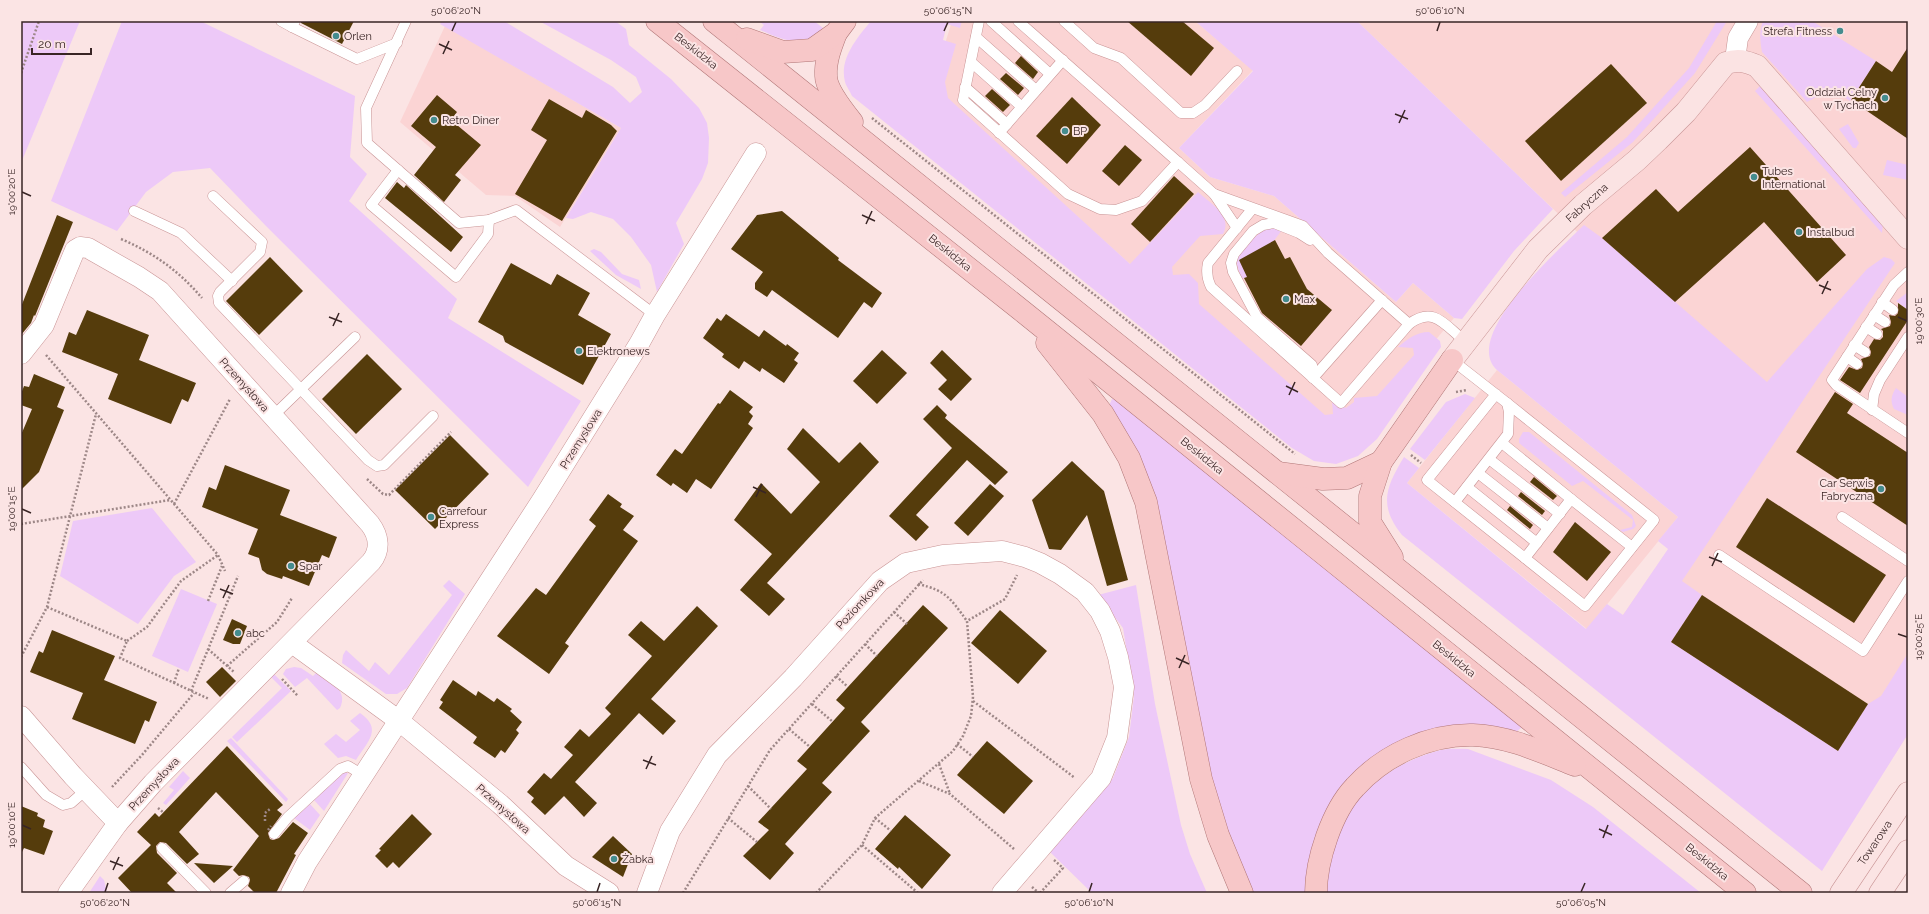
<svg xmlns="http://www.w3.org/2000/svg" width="1929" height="914" font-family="Raleway,sans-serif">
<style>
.built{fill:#fbd4d4}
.green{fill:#edc9f8}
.building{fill:#553c0c}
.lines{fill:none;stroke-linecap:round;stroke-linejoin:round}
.service-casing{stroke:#c99495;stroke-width:11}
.minor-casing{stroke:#c99495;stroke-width:21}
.secondary-casing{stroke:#c99495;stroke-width:23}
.primary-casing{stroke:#b17677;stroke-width:23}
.path{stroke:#9d8787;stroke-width:2.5;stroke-dasharray:2 2;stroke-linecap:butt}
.service{stroke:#fff;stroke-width:10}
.minor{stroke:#fff;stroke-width:20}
.secondary{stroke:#fbe3e3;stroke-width:22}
.primary{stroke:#f7c7c8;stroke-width:22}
.path-bridge{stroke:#9d8787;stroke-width:2.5;stroke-dasharray:2 2;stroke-linecap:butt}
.ticks{fill:none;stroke:#392525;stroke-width:1.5}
.poi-dot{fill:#448c8e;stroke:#fbe4e4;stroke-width:1.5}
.labels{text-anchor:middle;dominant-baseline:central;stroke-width:4;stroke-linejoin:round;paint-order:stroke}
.poi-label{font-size:11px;fill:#392525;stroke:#fbe4e4;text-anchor:start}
.street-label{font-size:11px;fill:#392525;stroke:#fbe4e4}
.neatline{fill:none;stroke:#392525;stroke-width:1.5}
.ticks-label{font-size:10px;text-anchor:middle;fill:#392525}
</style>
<rect width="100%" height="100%" fill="#fbe4e4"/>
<g class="built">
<path d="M952 21H1195L1253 70 1179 148 1210 177 1274 196 1396 302 1413 283 1454 318 1367 422 1323 425 1130 264 932 86Z"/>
<path d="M1357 21H1908V734L1868 796 1612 631 1764 411Z"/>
<path d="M445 26 621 128 560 227 515 196 486 195 400 122Z"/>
<path d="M1497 370 1678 517 1587 629 1407 483Z"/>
</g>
<g class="green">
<path d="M21 21H80L21 163Z"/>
<path d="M122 21H200L355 96 350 157 367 174 349 201 457 299 448 318 581 401 528 487 266 226 210 168 173 172 146 192 117 231 51 201Z"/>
<path d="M442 21H504L613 87 630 103 642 92 636 77 611 60 539 21H615L626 29 629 45 671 79 699 108 707 123 709 138 708 163 702 179 676 223 684 244 657 292 651 265 631 237 613 219 591 212 573 219 566 218 621 128 440 24Z"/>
<path d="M759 21H814L823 28C819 32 813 39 807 40 792 45 774 36 760 30L764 25Z"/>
<path d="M871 21H962L960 28 947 24 943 40 956 44 945 82 948 98 1130 264 1198 192C1211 204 1233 216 1223 234L1200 236 1172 267 1173 275 1189 274 1198 283 1199 304 1325 415 1333 414 1332 401 1346 408 1354 402V398L1377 396 1414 355 1413 348 1398 347C1408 339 1416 332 1429 332L1440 341 1441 347 1377 439 1358 456 1336 464 1314 461 1292 448 852 96C850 91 846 86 845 82 839 59 857 38 871 21Z"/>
<path d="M1195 21H1357L1553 209 1514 251 1462 319 1454 318 1413 283 1396 302 1274 196 1210 177 1179 148 1253 71Z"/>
<path d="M1717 21H1727L1695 73 1633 142 1565 197 1561 193 1627 137 1689 68Z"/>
<path d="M1763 21H1812L1876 61 1850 101 1831 89 1807 102 1762 52C1760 41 1759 32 1763 21Z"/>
<path d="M1760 86 1765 88 1883 223 1882 233 1755 91Z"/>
<path d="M1848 124 1859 143 1856 148H1853L1839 129Z"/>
<path d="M1887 160 1908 165V180L1883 175Z"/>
<path d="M1584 225 1602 238 1767 382 1867 269 1884 257 1891 259 1895 263 1682 581 1702 595 1671 642 1838 751 1868 704 1881 696 1908 653V734L1822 871 1402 535C1378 505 1386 487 1404 457L1419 468 1407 483 1586 629 1607 604 1623 615 1668 549 1658 541 1678 517 1497 370C1460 336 1561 248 1584 225Z"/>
<path d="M1267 227H1273L1282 230 1247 277 1242 279C1240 273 1235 264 1237 257 1240 250 1260 232 1267 227Z"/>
<path d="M594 249 601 252 622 274 639 280 641 289 616 275 590 251Z"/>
<path d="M1908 292V310L1896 301Z"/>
<path d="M1896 388 1908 397V415L1894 409C1890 401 1891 396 1896 388Z"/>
<path d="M1465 394 1475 398 1425 460 1410 449 1446 402Z"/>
<path d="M1112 399 1116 400 1519 724 1521 728 1516 732 1430 733 1323 824 1305 883V893H1253L1243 873 1223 821 1109 406Z"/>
<path d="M1523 432H1529L1632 515 1636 526 1633 529 1623 532 1620 530 1632 527 1633 520 1583 481 1572 486 1519 443V439Z"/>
<path d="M152 508 196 562 174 576 138 624 60 576 73 521Z"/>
<path d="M449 580 465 594 407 688 397 694H386L342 663 343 655 346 650 369 671 375 662 389 675 452 595 443 586Z"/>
<path d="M1136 585 1155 704 1181 825 1190 854 1207 893H1092L1050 852 1113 778 1129 737 1134 696 1123 628 1098 595Z"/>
<path d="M181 589 217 604 188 672 152 656Z"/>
<path d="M294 667 301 668 313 676 317 672C329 681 349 690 340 708L337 710 307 678 295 687 283 674 286 669Z"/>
<path d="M274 674 291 691 237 742 232 737 282 688 271 677Z"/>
<path d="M360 713C383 729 368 741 356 760L346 756 338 758 324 744 336 734 346 742 360 730 350 721Z"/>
<path d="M231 738 288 799 286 802 227 741Z"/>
<path d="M1468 749 1551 780 1593 807 1701 893H1325C1327 822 1369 770 1437 751 1447 748 1458 749 1468 749Z"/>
<path d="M183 771 190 778 166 805 163 803 174 790 169 787Z"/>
<path d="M343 772 348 773 324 811 314 800Z"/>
<path d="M310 804 320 815 310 830 294 818Z"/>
<path d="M100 876 104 880 107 893H89Z"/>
</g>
<g class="building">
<path d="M301 21H354L342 44 301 23Z"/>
<path d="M1127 21H1182L1214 48 1191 76Z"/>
<path d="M1908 47V139L1851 100 1876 61 1892 72Z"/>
<path d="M1021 56 1038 72 1033 79 1015 63Z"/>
<path d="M1611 64 1647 103 1561 181 1525 141Z"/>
<path d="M1006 73 1024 88 1018 95 1000 79Z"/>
<path d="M992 89 1010 105 1003 112 985 96Z"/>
<path d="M437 95 457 112 451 120 481 145 455 175 461 180 444 202 414 175 436 147 411 126Z"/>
<path d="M1072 97 1101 125 1067 164 1036 136Z"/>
<path d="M549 99 582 118 586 110 611 125 617 131 562 221 515 194 547 140 531 130Z"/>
<path d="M1125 145 1142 160 1119 186 1102 171Z"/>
<path d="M1750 147 1846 255 1817 282 1764 222 1675 302 1602 238 1656 189 1678 212Z"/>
<path d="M1174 176 1194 194 1150 242 1131 224Z"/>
<path d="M397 182 404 188 406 185 463 237 451 252 385 198Z"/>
<path d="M782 211 839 258 838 260 882 293 872 308 864 302 838 338 772 290 767 297 755 289V283L763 272 731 249 757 215Z"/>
<path d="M57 215 73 222 35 316 34 315 31 323 21 335V307Z"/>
<path d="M1275 240 1285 259 1290 257 1307 289 1332 310 1301 346 1262 313 1244 278 1247 277 1239 260Z"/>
<path d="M270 257 303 291 259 335 226 301Z"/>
<path d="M511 263 551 285 557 274 590 293 578 315 611 334 583 385 505 342 503 336 478 322Z"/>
<path d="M1898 303 1908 310V320L1860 393 1840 380 1849 367 1857 370 1862 368 1863 364 1861 359 1870 356 1871 352 1869 347 1874 339 1880 340 1883 337V331L1881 329 1890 326 1891 322 1889 315 1895 316 1898 313Z"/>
<path d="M87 310 149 335 139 360 196 383 188 402 182 399 171 424 108 399 118 374 62 352 69 332 76 335Z"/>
<path d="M726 314 759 337 764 330 786 346 787 344 799 353 794 360 798 363 784 383 762 368 760 372 744 361 739 369 722 357 724 354 703 338 717 318 721 321Z"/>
<path d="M882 350 907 373 877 404 853 381Z"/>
<path d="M942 350 972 379 951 401 938 389 947 380 930 363Z"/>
<path d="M367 354 402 389 356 434 322 399Z"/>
<path d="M34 374 65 387 57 407 64 410 39 472 21 490V435L32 409 21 405V394L24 386 29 387Z"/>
<path d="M730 390 753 407 749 412 753 416 748 424 753 428 711 489 696 479 687 493 673 483 671 486 656 475 675 449 682 454 718 403 720 404Z"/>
<path d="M1835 392 1853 404 1847 413 1908 453V526L1796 452Z"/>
<path d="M937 405 947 415 945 418 1008 472 995 485 967 460 916 515 929 527 916 541 889 516 952 448 923 419Z"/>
<path d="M803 428 839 463 860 442 879 462 767 583 785 599 769 616 740 590 772 554 734 520 761 483 791 514 820 482 787 449Z"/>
<path d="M450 435 489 474 435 529 395 490Z"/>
<path d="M1072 461 1104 491 1128 580 1107 586 1087 515 1061 550 1049 549 1032 500Z"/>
<path d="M225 465 290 490 280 515 337 537 329 558 322 555 309 586 283 576 282 579 267 574 262 570 259 558 248 554 258 529 202 507 209 487 216 490Z"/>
<path d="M1534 477 1557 496 1553 500 1530 482Z"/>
<path d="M990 484 1004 496 968 536 954 523Z"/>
<path d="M1521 492 1545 511 1542 515 1518 496Z"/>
<path d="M608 494 622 504 620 507 634 516 623 530 638 541 565 643 569 646 549 674 497 636 536 588 546 595 596 526 589 520Z"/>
<path d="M1767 498 1886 575 1854 623 1736 547Z"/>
<path d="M1510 506 1533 525 1530 529 1507 510Z"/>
<path d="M1575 522 1611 552 1587 581 1553 552Z"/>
<path d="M1702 595 1868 704 1838 751 1671 642Z"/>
<path d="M923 605 948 628 861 722 870 731 822 783 832 792 785 844 794 853 770 880 743 856 769 830 758 822 807 769 797 761 845 708 836 700Z"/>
<path d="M697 606 718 626 651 699 676 721 663 735 639 713 575 782 597 803 584 817 564 796 545 815 531 802 534 798 527 792 544 773 551 779 573 755 564 747 580 729 589 737 611 714 605 708 652 656 628 635 641 621 664 641Z"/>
<path d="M1000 610 1047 651 1018 684 971 643Z"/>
<path d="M232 619 247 626 240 644H233L223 640Z"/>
<path d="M52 630 115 656 104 680 157 702 149 722 145 720 135 744 72 719 83 693 30 672 39 651 43 653Z"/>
<path d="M222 667 236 681 220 697 206 682Z"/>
<path d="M453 680 476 696 478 691 494 702 497 698 512 709 510 711 522 722 516 730 519 733 505 753 501 750 495 758 473 743 477 737 439 708 443 702 440 700Z"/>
<path d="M987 741 1033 781 1004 814 957 775Z"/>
<path d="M227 746 283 805 277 810 282 814 268 833 270 839 273 840 279 838 293 822 308 833 294 854 296 855 276 893H255L248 886 250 880 249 877 243 875 239 876 233 870 259 836 216 792 179 832 199 854 187 864 166 843 160 842 156 846 157 853 177 873 167 883 177 893H132L118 878 151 845 137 832 155 813 159 817Z"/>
<path d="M21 806 38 813 37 816 45 820 43 827 53 831 44 855 24 848 21 854Z"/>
<path d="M412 814 432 834 399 868 393 862 387 868 375 856 381 850 379 849Z"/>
<path d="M905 815 951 855 922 889 899 867 898 869 875 849Z"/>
<path d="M613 836 632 854 623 877 592 857Z"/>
<path d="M194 863 233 866 214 883Z"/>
</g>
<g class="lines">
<g class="service-casing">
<g id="service">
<path d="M281 21 292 27"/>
<path d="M295 21 292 27 357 59 397 43"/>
<path d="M406 21 366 108 367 143 459 223 489 220 516 210 655 315"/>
<path d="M979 21 963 100 1068 194 1100 209 1116 210 1142 201 1178 162 1018 21"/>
<path d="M991 21 1050 74"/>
<path d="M1064 21 1094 48 1121 58 1181 113H1193L1205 105 1237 71"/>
<path d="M976 37 1036 90"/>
<path d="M971 62 1022 107"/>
<path d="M965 87 1007 124"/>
<path d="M999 133 1063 60"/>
<path d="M1178 162 1214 194 1237 228"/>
<path d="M398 170 371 205 456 277 488 234 489 220"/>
<path d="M1214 194 1303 226 1328 253 1409 324 1341 403 1211 287C1207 279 1206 272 1208 263L1253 208"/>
<path d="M213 196 262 242 260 252 220 292 218 296 219 303 368 460 377 466 384 465 433 416"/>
<path d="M134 211 181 233 232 281"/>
<path d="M1310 240 1299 233 1274 223 1263 225 1253 231 1234 254 1231 263 1233 272 1257 317 1312 365 1313 378"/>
<path d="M1908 272 1894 285 1832 380 1836 385 1908 433"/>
<path d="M1882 302 1893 310"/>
<path d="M1874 315 1885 322"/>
<path d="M1409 324C1435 305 1445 326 1466 342"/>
<path d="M1866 327 1877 334"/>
<path d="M1854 345 1865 352"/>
<path d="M1847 357 1857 364"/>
<path d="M1452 360 1507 403 1654 520 1585 606 1427 480 1496 394"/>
<path d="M1313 378 1382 300"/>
<path d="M1872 410 1874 394 1880 380 1908 337"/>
<path d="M273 416 355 337"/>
<path d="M1502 443 1571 499"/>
<path d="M1489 459 1560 514"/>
<path d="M1478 473 1548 528"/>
<path d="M1467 487 1537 543"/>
<path d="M1455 502 1508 434 1509 412 1507 403"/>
<path d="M1842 517 1908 561"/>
<path d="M1719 555 1863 651 1908 581"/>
<path d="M1525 558 1571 499 1632 547"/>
<path d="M21 767 46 795 63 805 71 803 86 790"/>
<path d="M274 834 288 817 340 769 348 766 363 775"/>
<path d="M162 848 206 893"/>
<path d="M230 893 244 881"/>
</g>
</g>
<g class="minor-casing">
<g id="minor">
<path d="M1735 60 1738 38 1748 21"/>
<path d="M21 354 44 325 75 250 80 247 88 248 139 277 160 291 370 524C379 536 381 550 371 562L153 783 118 823 73 776 21 716"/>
<path d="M292 643 398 720 500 804 566 866 609 893"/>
<path d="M68 893 118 823"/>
<path d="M291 893 307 862 542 500 639 344 655 315 756 153"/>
<path d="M647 893 670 831 717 755 793 678 880 581 906 563 943 555 1002 551 1025 557 1040 563 1060 574 1085 592 1100 611 1110 631 1118 657 1124 687 1117 738 1101 778 1002 893"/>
</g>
</g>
<g class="secondary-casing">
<g id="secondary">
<path d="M1452 360 1538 249 1583 205 1637 160 1658 140 1686 112 1726 63C1738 59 1745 61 1757 66L1908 238"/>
<path d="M1841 893 1908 793"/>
<path d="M1880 893 1908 851"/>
</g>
</g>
<g class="primary-casing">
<g id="primary">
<path d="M657 21 1021 310 1745 893"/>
<path d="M714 21 1801 893"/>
<path d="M836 33C831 46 825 61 826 76 826 89 844 112 852 122"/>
<path d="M747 39 783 52 812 50 836 33 845 21"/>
<path d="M1047 343 1103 414 1129 458 1146 502 1201 779 1218 835 1242 893"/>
<path d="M1278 473 1323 479 1347 478 1381 462"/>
<path d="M1392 557 1370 522V496L1381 462 1452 360"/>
<path d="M1316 893C1316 860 1332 811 1355 787 1384 755 1429 734 1473 735 1508 736 1542 752 1575 765"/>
</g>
</g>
<g class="path">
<path d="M21 73 39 21"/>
<path d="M872 118 1295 454"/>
<path d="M121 239C154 253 179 271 202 298"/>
<path d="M46 355 218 555 225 571"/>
<path d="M1456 392 1467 390"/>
<path d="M1411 455 1421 463"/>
<path d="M367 479 383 494 389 495 451 432"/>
<path d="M174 504 230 399"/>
<path d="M21 524 170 500"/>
<path d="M918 584C947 591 950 598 967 621"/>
<path d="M208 601 222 566"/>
<path d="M47 607 127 641 120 658 209 699"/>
<path d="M894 612 907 624"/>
<path d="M127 641 147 627 181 581 218 555"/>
<path d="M865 644 877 656"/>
<path d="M208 649 234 672"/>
<path d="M21 657 47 607 96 414"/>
<path d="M227 666 277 622 292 598"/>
<path d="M836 676 848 687"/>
<path d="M282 679 298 696"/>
<path d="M174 683 179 668"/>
<path d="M191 691 238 576"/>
<path d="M973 701 1075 778"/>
<path d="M812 704 833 722"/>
<path d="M789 729 810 747"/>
<path d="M957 744 973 757"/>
<path d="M939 764 950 794"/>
<path d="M919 781 950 794 1014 849"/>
<path d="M748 786 771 809"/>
<path d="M112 787 142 755 194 693"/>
<path d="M158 808 164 813"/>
<path d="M728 818 757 842"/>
<path d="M875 818 891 831"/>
<path d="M265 821V813L270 809"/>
<path d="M862 845 918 893"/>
<path d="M1032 887 1039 893"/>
<path d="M683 893 770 750 923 580"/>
<path d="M816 893 862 845 875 818 953 751 963 736 971 716 973 697 967 621 1005 599 1017 575"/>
<path d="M1040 893 1063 868 1054 860"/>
</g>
<use href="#service" class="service"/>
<use href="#minor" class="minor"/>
<use href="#secondary" class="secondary"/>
<use href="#primary" class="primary"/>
<path class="path-bridge" d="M268 830 271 826"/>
</g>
<path class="ticks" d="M452 31 456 22M944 31 948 22M1437 31 1440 22M439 44 452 50M443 54 449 41M1395 114 1408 119M1399 123 1405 110M22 192 31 196M862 215 875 221M866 224 872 211M1819 285 1831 290M1822 294 1828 281M329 317 342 322M1898 317 1907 321M333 326 339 313M1286 386 1298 392M1289 395 1295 382M753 487 766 493M756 497 762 484M22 509 31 513M1709 557 1722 562M1712 566 1718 553M220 589 233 594M223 598 229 585M1898 634 1907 637M1176 658 1189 664M1179 668 1185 655M643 760 656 765M646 769 652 756M22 825 31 829M1599 829 1612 835M1603 838 1608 825M110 861 123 866M113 870 119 857M105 892 108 883M597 892 600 883M1089 892 1092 883M1581 892 1585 883"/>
<g class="poi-dot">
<circle cx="1840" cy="31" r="4"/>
<circle cx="336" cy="36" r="4"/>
<circle cx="1885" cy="98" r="4"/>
<circle cx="434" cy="120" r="4"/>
<circle cx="1065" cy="131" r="4"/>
<circle cx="1754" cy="177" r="4"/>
<circle cx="1799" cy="232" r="4"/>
<circle cx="1286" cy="299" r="4"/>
<circle cx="579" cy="351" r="4"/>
<circle cx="1881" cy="489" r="4"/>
<circle cx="431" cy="517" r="4"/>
<circle cx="291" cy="566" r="4"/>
<circle cx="238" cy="633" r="4"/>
<circle cx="614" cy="859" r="4"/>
</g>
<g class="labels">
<g class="poi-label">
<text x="1832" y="31" text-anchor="end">Strefa Fitness</text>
<text x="344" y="36">Orlen</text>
<text x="1877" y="92" text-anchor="end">Oddział Celny<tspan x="1877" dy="13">w Tychach</tspan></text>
<text x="442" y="120">Retro Diner</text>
<text x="1073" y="131">BP</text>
<text x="1762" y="171">Tubes<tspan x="1762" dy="13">International</tspan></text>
<text x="1807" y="232">Instalbud</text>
<text x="1294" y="299">Max</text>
<text x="587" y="351">Elektronews</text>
<text x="1873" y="483" text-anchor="end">Car Serwis<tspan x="1873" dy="13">Fabryczna</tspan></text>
<text x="439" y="511">Carrefour<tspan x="439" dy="13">Express</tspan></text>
<text x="299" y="566">Spar</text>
<text x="246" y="633">abc</text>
<text x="622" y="859">Żabka</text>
</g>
<g class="street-label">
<text transform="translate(696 51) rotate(38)">Beskidzka</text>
<text transform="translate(1587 203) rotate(-42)">Fabryczna</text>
<text transform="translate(950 253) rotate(39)">Beskidzka</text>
<text transform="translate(244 385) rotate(48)">Przemysłowa</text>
<text transform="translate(581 439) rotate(-58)">Przemysłowa</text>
<text transform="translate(1202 456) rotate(39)">Beskidzka</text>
<text transform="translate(860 604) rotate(-47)">Poziomkowa</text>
<text transform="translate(1454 659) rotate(39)">Beskidzka</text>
<text transform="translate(154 784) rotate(-47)">Przemysłowa</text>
<text transform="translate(503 809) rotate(42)">Przemysłowa</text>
<text transform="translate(1875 843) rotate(-56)">Towarowa</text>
<text transform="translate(1707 862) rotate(39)">Beskidzka</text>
</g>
</g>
<rect width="1929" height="914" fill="none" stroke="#fbe4e4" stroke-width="44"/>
<path d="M32 48v6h59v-6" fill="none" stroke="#392525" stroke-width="2"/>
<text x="38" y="48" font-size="12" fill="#392525" stroke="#fbe4e4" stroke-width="3" paint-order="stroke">20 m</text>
<rect x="22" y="22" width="1885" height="870" class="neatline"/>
<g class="ticks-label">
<text x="456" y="14">50°06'20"N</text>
<text x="948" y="14">50°06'15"N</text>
<text x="1440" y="14">50°06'10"N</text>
<text transform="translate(11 192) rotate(-90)" y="4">19°00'20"E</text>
<text transform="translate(1918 321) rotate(-90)" y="4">19°00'30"E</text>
<text transform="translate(11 509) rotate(-90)" y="4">19°00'15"E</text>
<text transform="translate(1918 637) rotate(-90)" y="4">19°00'25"E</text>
<text transform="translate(11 825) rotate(-90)" y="4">19°00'10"E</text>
<text x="105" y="906">50°06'20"N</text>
<text x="597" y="906">50°06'15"N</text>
<text x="1089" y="906">50°06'10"N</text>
<text x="1581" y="906">50°06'05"N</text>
</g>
</svg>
